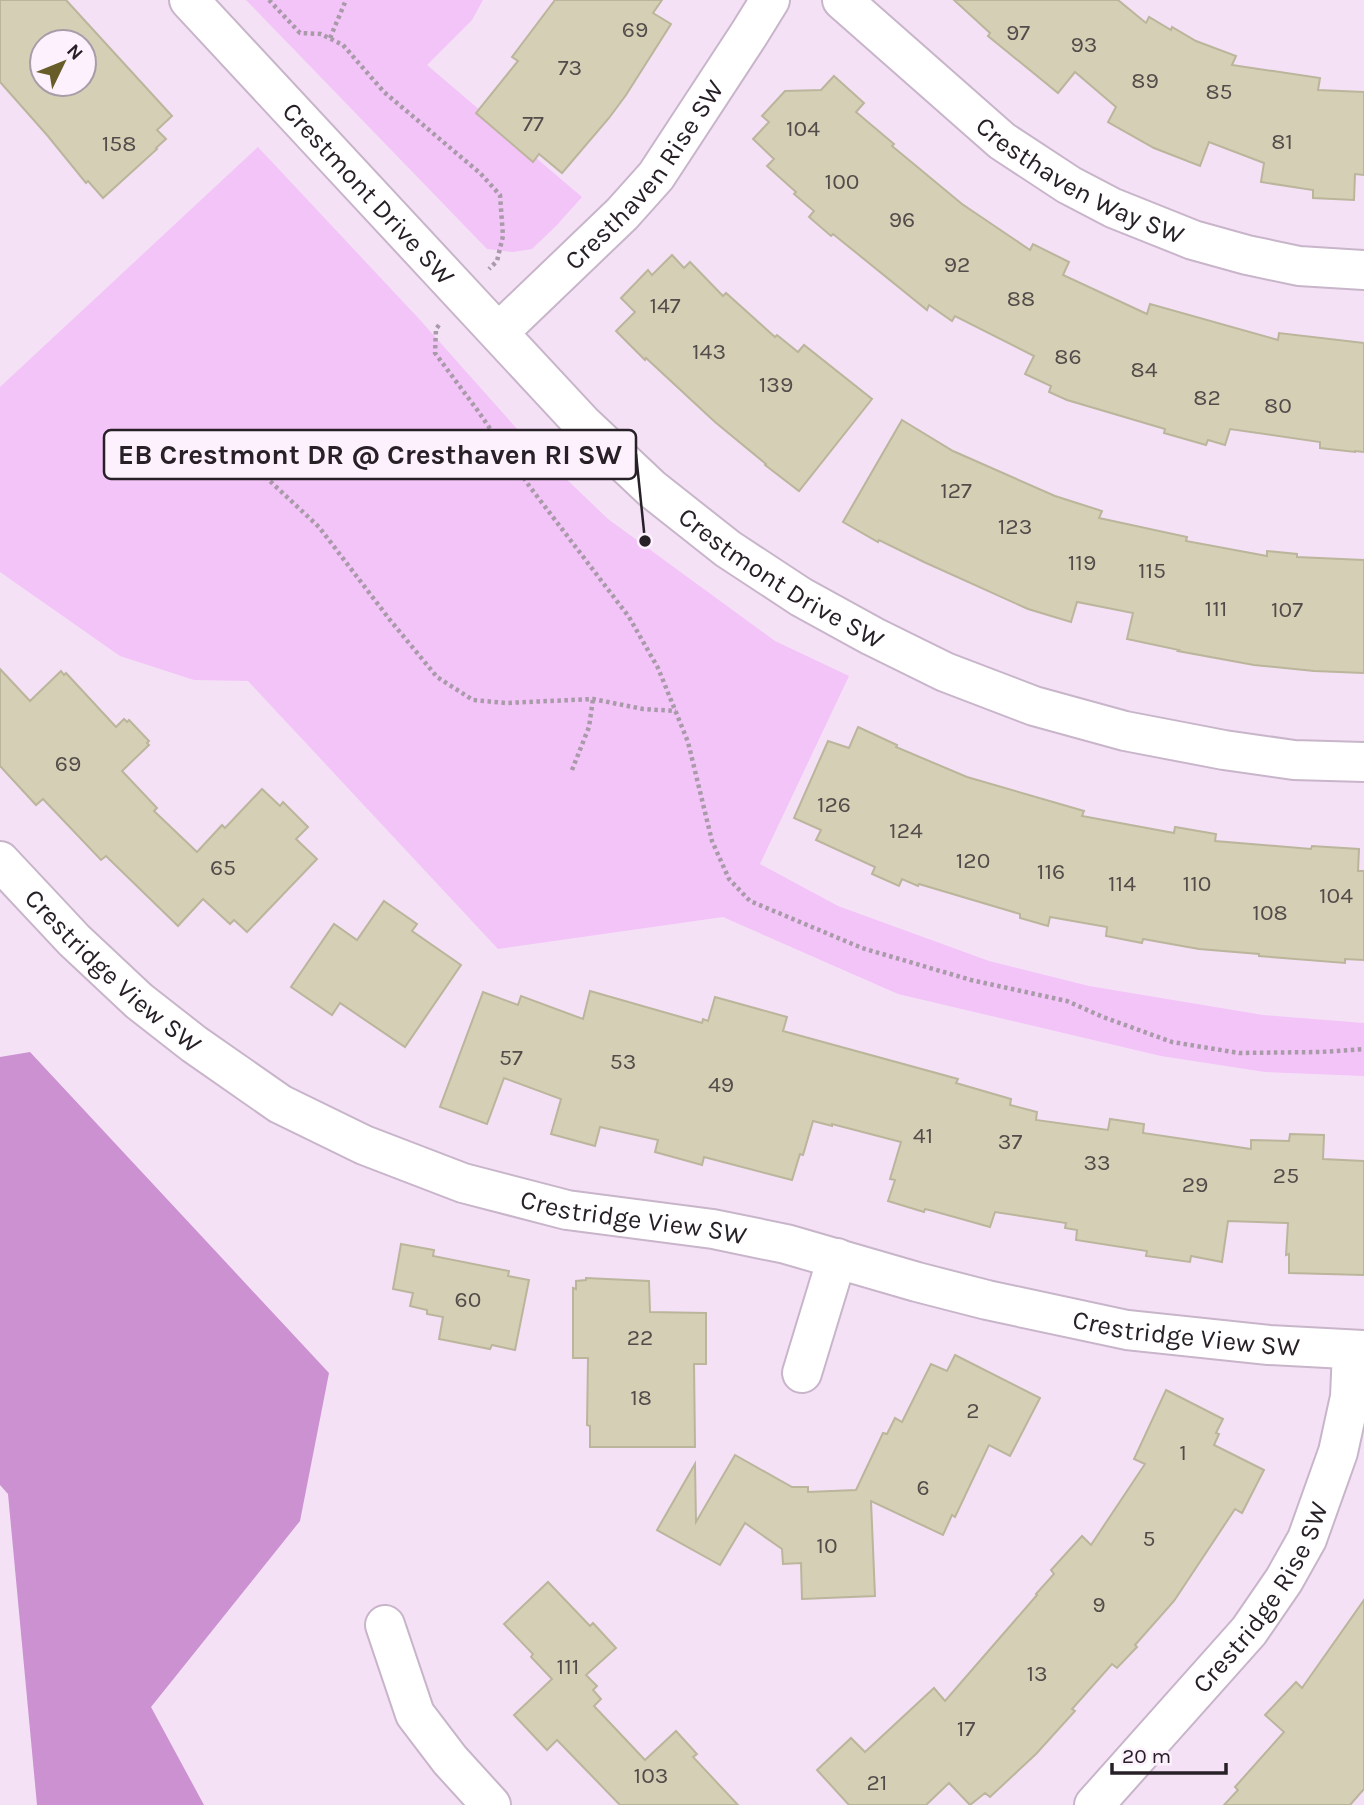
<svg xmlns="http://www.w3.org/2000/svg" width="1364" height="1805" font-family="Karla,sans-serif">
<style>
.green{fill:#f3c4f7}
.forest{fill:#cb91d1}
.building{fill:#d5cfb5;stroke:#bbb59c;stroke-width:2;fill-rule:evenodd}
.lines{fill:none;stroke-linecap:round;stroke-linejoin:round}
.minor-casing{stroke:#c8b5ca;stroke-width:42}
.path{stroke:#a89aa9;stroke-width:4.5;stroke-dasharray:3.5 3.5;stroke-linecap:butt}
.minor{stroke:#fff;stroke-width:38}
.labels{text-anchor:middle;dominant-baseline:central;stroke-width:5;stroke-linejoin:round;paint-order:stroke}
.number-label{font-size:23px;fill:#524c4a}
.street-label{font-size:26px;fill:#272027;stroke:#fdf1fe}
.leader{fill:none;stroke:#272027;stroke-width:2.5}
.callout-dot{fill:#272027;stroke:#fdf1fe;stroke-width:2.5}
.callout{fill:#fdf1fe;stroke:#272027;stroke-width:2.5}
.callout-label{font-size:28px;text-anchor:middle;font-weight:bold;fill:#272027}
</style>
<rect width="100%" height="100%" fill="#f4e1f6"/>
<g class="green">
<path d="M246 0H483L472 20 427 65 582 197 556 226 532 249 513 252 487 249Z"/>
<path d="M258 147 421 321 535 449 608 519 775 641 849 676 760 864 838 906 989 961 1089 986 1263 1015 1364 1023V1076L1265 1072 1161 1056 898 994 723 917 498 949 248 681 194 680 120 656 0 572V387Z"/>
</g>
<path class="forest" d="M30 1052 329 1373 300 1521 151 1707 204 1805H37L8 1494 0 1485V1057Z"/>
<g class="building">
<path d="M0 0H66L172 116 157 130 166 139 156 148 157 149 103 198 88 181 86 183 47 135 0 82ZM42 42H84V84H42Z"/>
<path d="M555 0H662L653 13 671 24 626 95 609 118 562 173 539 154 533 162 476 113 518 61 512 57Z"/>
<path d="M954 0H1118L1146 23 1149 17 1171 30 1172 27 1196 41 1236 56 1232 65 1320 78 1318 90 1364 92V175L1355 174 1354 200 1313 198V190L1261 182 1264 163 1209 142 1200 166 1154 148 1108 122 1116 107 1075 72 1058 93 988 36 990 33Z"/>
<path d="M834 76 864 103 856 112 894 144 892 146 962 204 1030 250 1033 244 1069 262 1063 275 1147 314 1150 304 1278 340 1279 333 1364 343V452L1355 451V452L1320 448V442L1230 429 1225 445 1208 440 1206 445 1164 433 1165 429 1067 400 1049 392 1051 386 1025 374 1034 356 955 316 952 321 929 305 927 310 833 234 831 236 809 217 814 211 794 194 796 192 767 166 774 159 753 139 769 122 762 116 785 91 821 90Z"/>
<path d="M672 255 684 268 690 262 723 296 726 293 775 337 777 335 798 352 804 345 872 399 799 491 765 465 766 464 715 422 646 358 645 360 616 331 635 312 621 298 648 270 652 275Z"/>
<path d="M902 420 953 451 1055 496 1102 511 1099 518 1187 537 1186 541 1267 556V551L1297 554V557L1364 560V673L1314 671 1254 665 1178 651 1179 650 1127 639 1133 613 1077 602 1071 622 1028 609 924 562 879 540 878 542 843 522Z"/>
<path d="M0 669 30 701 61 671 64 675 66 673 116 727 124 719 127 722 129 720 149 741 147 743 149 745 122 771 157 808 154 811 197 852 222 825 225 828 262 789 280 806 283 802 308 827 296 839 317 859 247 932 234 920 230 924 203 899 178 926 106 856 101 860 43 799 36 805 0 766Z"/>
<path d="M858 727 897 745 896 747 967 777 1084 811 1082 816 1174 833 1175 827 1216 834 1215 841 1311 849 1312 846 1359 849 1358 871H1364V960L1345 959V963L1259 956V954L1199 949 1143 939 1142 943 1106 936 1107 927 1050 917 1048 926 1020 918V914L919 884 918 886 902 879 899 886 872 874 875 867 816 840 821 830 794 818 828 741 849 748Z"/>
<path d="M384 901 417 924 412 931 461 965 405 1047 340 1003 332 1015 291 987 334 924 357 940Z"/>
<path d="M590 991 702 1023 703 1019 708 1021 715 997 787 1017 783 1031 958 1079 956 1083 1011 1099 1010 1105 1037 1112 1036 1120 1108 1130 1110 1119 1144 1124 1143 1133 1251 1149V1140L1289 1141 1290 1134 1324 1135 1323 1159 1364 1161V1275L1289 1273V1254L1286 1255 1288 1223 1228 1221 1222 1262 1191 1256 1190 1262 1146 1256 1147 1251 1076 1240 1077 1230 1065 1228 1066 1223 995 1212 990 1227 933 1211 925 1209 924 1212 888 1201 895 1180 890 1179 901 1142 832 1124V1126L813 1121 803 1155 800 1154 792 1180 704 1157 702 1165 655 1152 658 1140 600 1127 595 1146 551 1134 561 1099 504 1078 487 1124 440 1107 483 992 518 1005 521 996 583 1019Z"/>
<path d="M401 1244 434 1250 433 1256 509 1271 508 1276 529 1280 515 1350 492 1345 490 1349 439 1339 443 1317 427 1314V1310L410 1306 413 1293 393 1289Z"/>
<path d="M586 1278 649 1281 650 1312 706 1313V1364H694L695 1447H590V1426L587 1425 588 1358H573V1288L576 1289V1281L586 1280Z"/>
<path d="M955 1355 1040 1398 1010 1456 989 1445 955 1517 952 1515 943 1535 871 1501 875 1596 802 1599 801 1563 783 1564 782 1549 745 1523 720 1565 657 1530 695 1464 696 1522 735 1455 792 1487H808V1492L856 1490 883 1433 887 1434 895 1418 902 1422 931 1364 947 1371Z"/>
<path d="M1166 1390 1223 1419 1216 1433 1219 1434 1214 1445 1264 1470 1242 1513 1235 1509 1174 1601 1135 1645 1137 1647 1117 1668 1112 1664 1072 1709 1075 1711 1036 1754 990 1797 985 1793 970 1805 949 1783 926 1805H849L817 1770 851 1738 865 1752 934 1688 945 1701 1037 1595 1036 1594 1054 1574 1051 1570 1082 1536 1091 1545 1145 1464 1134 1459Z"/>
<path d="M548 1582 590 1626 593 1623 616 1648 586 1675 597 1686 593 1690 601 1699 594 1706 645 1760 676 1731 697 1754 693 1757 738 1805H620L557 1740 547 1750 514 1715 552 1679 531 1657 533 1654 504 1624Z"/>
<path d="M1364 1600V1789L1350 1805H1224L1238 1790 1235 1787 1284 1732 1265 1715 1296 1682 1302 1688Z"/>
</g>
<g class="lines">
<g class="minor-casing">
<g id="minor">
<path id="s1" d="M189 0 582 423 652 489 728 549 801 597 872 636 945 672 1034 706 1125 731 1224 750 1294 760 1364 762"/>
<path id="s2" d="M842 0 1002 141 1069 185 1113 208 1193 240 1247 255 1299 266 1364 270"/>
<path id="s3" d="M499 332 622 214 656 176 749 34 770 0"/>
<path id="s4" d="M0 861 74 940 139 1001 194 1044 280 1104 364 1145 463 1183 567 1210 713 1229 786 1244 917 1282 987 1300 1127 1330 1269 1345 1364 1350"/>
<path d="M802 1373 837 1258"/>
<path d="M385 1625 415 1714 450 1760 491 1805"/>
<path id="s5" d="M1094 1805 1249 1631 1284 1580 1307 1539 1338 1452 1350 1397 1352 1351"/>
</g>
</g>
<g class="path">
<path d="M269 0 300 33 321 34 343 45 384 92 480 173 500 195 503 236 497 261 489 269"/>
<path d="M330 38 346 0"/>
<path d="M439 325 436 329 435 353 478 411 530 487 629 617 658 668 688 742 712 841 729 879 750 901 862 948 971 980 1067 1001 1103 1017 1172 1042 1239 1053 1321 1052 1364 1049"/>
<path d="M252 432 237 445V463L256 468 319 527 390 620 437 677 473 700 506 703 593 699 643 709 676 711"/>
<path d="M572 770 589 727 593 699"/>
</g>
<use href="#minor" class="minor"/>
</g>
<g class="labels">
<g class="number-label">
<text x="635" y="29">69</text>
<text x="1018" y="32">97</text>
<text x="1084" y="44">93</text>
<text x="570" y="67">73</text>
<text x="1145" y="80">89</text>
<text x="1219" y="91">85</text>
<text x="533" y="123">77</text>
<text x="803" y="128">104</text>
<text x="1282" y="141">81</text>
<text x="119" y="143">158</text>
<text x="842" y="181">100</text>
<text x="902" y="219">96</text>
<text x="957" y="264">92</text>
<text x="1021" y="298">88</text>
<text x="665" y="305">147</text>
<text x="709" y="351">143</text>
<text x="1068" y="356">86</text>
<text x="1144" y="369">84</text>
<text x="776" y="384">139</text>
<text x="1207" y="397">82</text>
<text x="1278" y="405">80</text>
<text x="956" y="490">127</text>
<text x="1015" y="526">123</text>
<text x="1082" y="562">119</text>
<text x="1152" y="570">115</text>
<text x="1216" y="608">111</text>
<text x="1287" y="609">107</text>
<text x="68" y="763">69</text>
<text x="834" y="804">126</text>
<text x="906" y="830">124</text>
<text x="973" y="860">120</text>
<text x="223" y="867">65</text>
<text x="1051" y="871">116</text>
<text x="1122" y="883">114</text>
<text x="1197" y="883">110</text>
<text x="1336" y="895">104</text>
<text x="1270" y="912">108</text>
<text x="511" y="1057">57</text>
<text x="623" y="1061">53</text>
<text x="721" y="1084">49</text>
<text x="923" y="1135">41</text>
<text x="1010" y="1141">37</text>
<text x="1097" y="1162">33</text>
<text x="1286" y="1175">25</text>
<text x="1195" y="1184">29</text>
<text x="468" y="1299">60</text>
<text x="640" y="1337">22</text>
<text x="641" y="1397">18</text>
<text x="973" y="1410">2</text>
<text x="1183" y="1452">1</text>
<text x="923" y="1487">6</text>
<text x="1149" y="1538">5</text>
<text x="827" y="1545">10</text>
<text x="1099" y="1604">9</text>
<text x="568" y="1666">111</text>
<text x="1037" y="1673">13</text>
<text x="966" y="1728">17</text>
<text x="651" y="1775">103</text>
<text x="877" y="1782">21</text>
</g>
<g class="street-label">
<text stroke="none"><textPath href="#s3" startOffset="215">Cresthaven Rise SW</textPath></text>
<text stroke="none"><textPath href="#s2" startOffset="301">Cresthaven Way SW</textPath></text>
<text stroke="none"><textPath href="#s1" startOffset="264">Crestmont Drive SW</textPath></text>
<text stroke="none"><textPath href="#s1" startOffset="831">Crestmont Drive SW</textPath></text>
<text stroke="none"><textPath href="#s4" startOffset="158">Crestridge View SW</textPath></text>
<text stroke="none"><textPath href="#s4" startOffset="746">Crestridge View SW</textPath></text>
<text stroke="none"><textPath href="#s4" startOffset="1312">Crestridge View SW</textPath></text>
<text stroke="none"><textPath href="#s5" startOffset="268">Crestridge Rise SW</textPath></text>
</g>
</g>
<path class="leader" d="M645 541L636 454"/>
<circle class="callout-dot" cx="645" cy="541" r="7"/>
<rect class="callout" x="104" y="430" width="532" height="49" rx="7"/>
<g class="callout-label">
<text x="370" y="464">EB Crestmont DR @ Cresthaven RI SW</text>
</g>
<g transform="translate(63 63) rotate(47)"><circle r="33" fill="#fdf1fe" stroke="#a79da8" stroke-width="2"/>
<path d="M0-5L12 26L0 18L-12 26Z" fill="#685c29"/>
<text y="-10" font-size="19" font-weight="bold" text-anchor="middle" fill="#272027">N</text>
</g>
<path d="M1112 1763v10h114v-10" fill="none" stroke="#272027" stroke-width="3.5"/>
<text x="1122" y="1763" font-size="21" fill="#272027" stroke="#fdf1fe" stroke-width="5" paint-order="stroke">20 m</text>
</svg>
